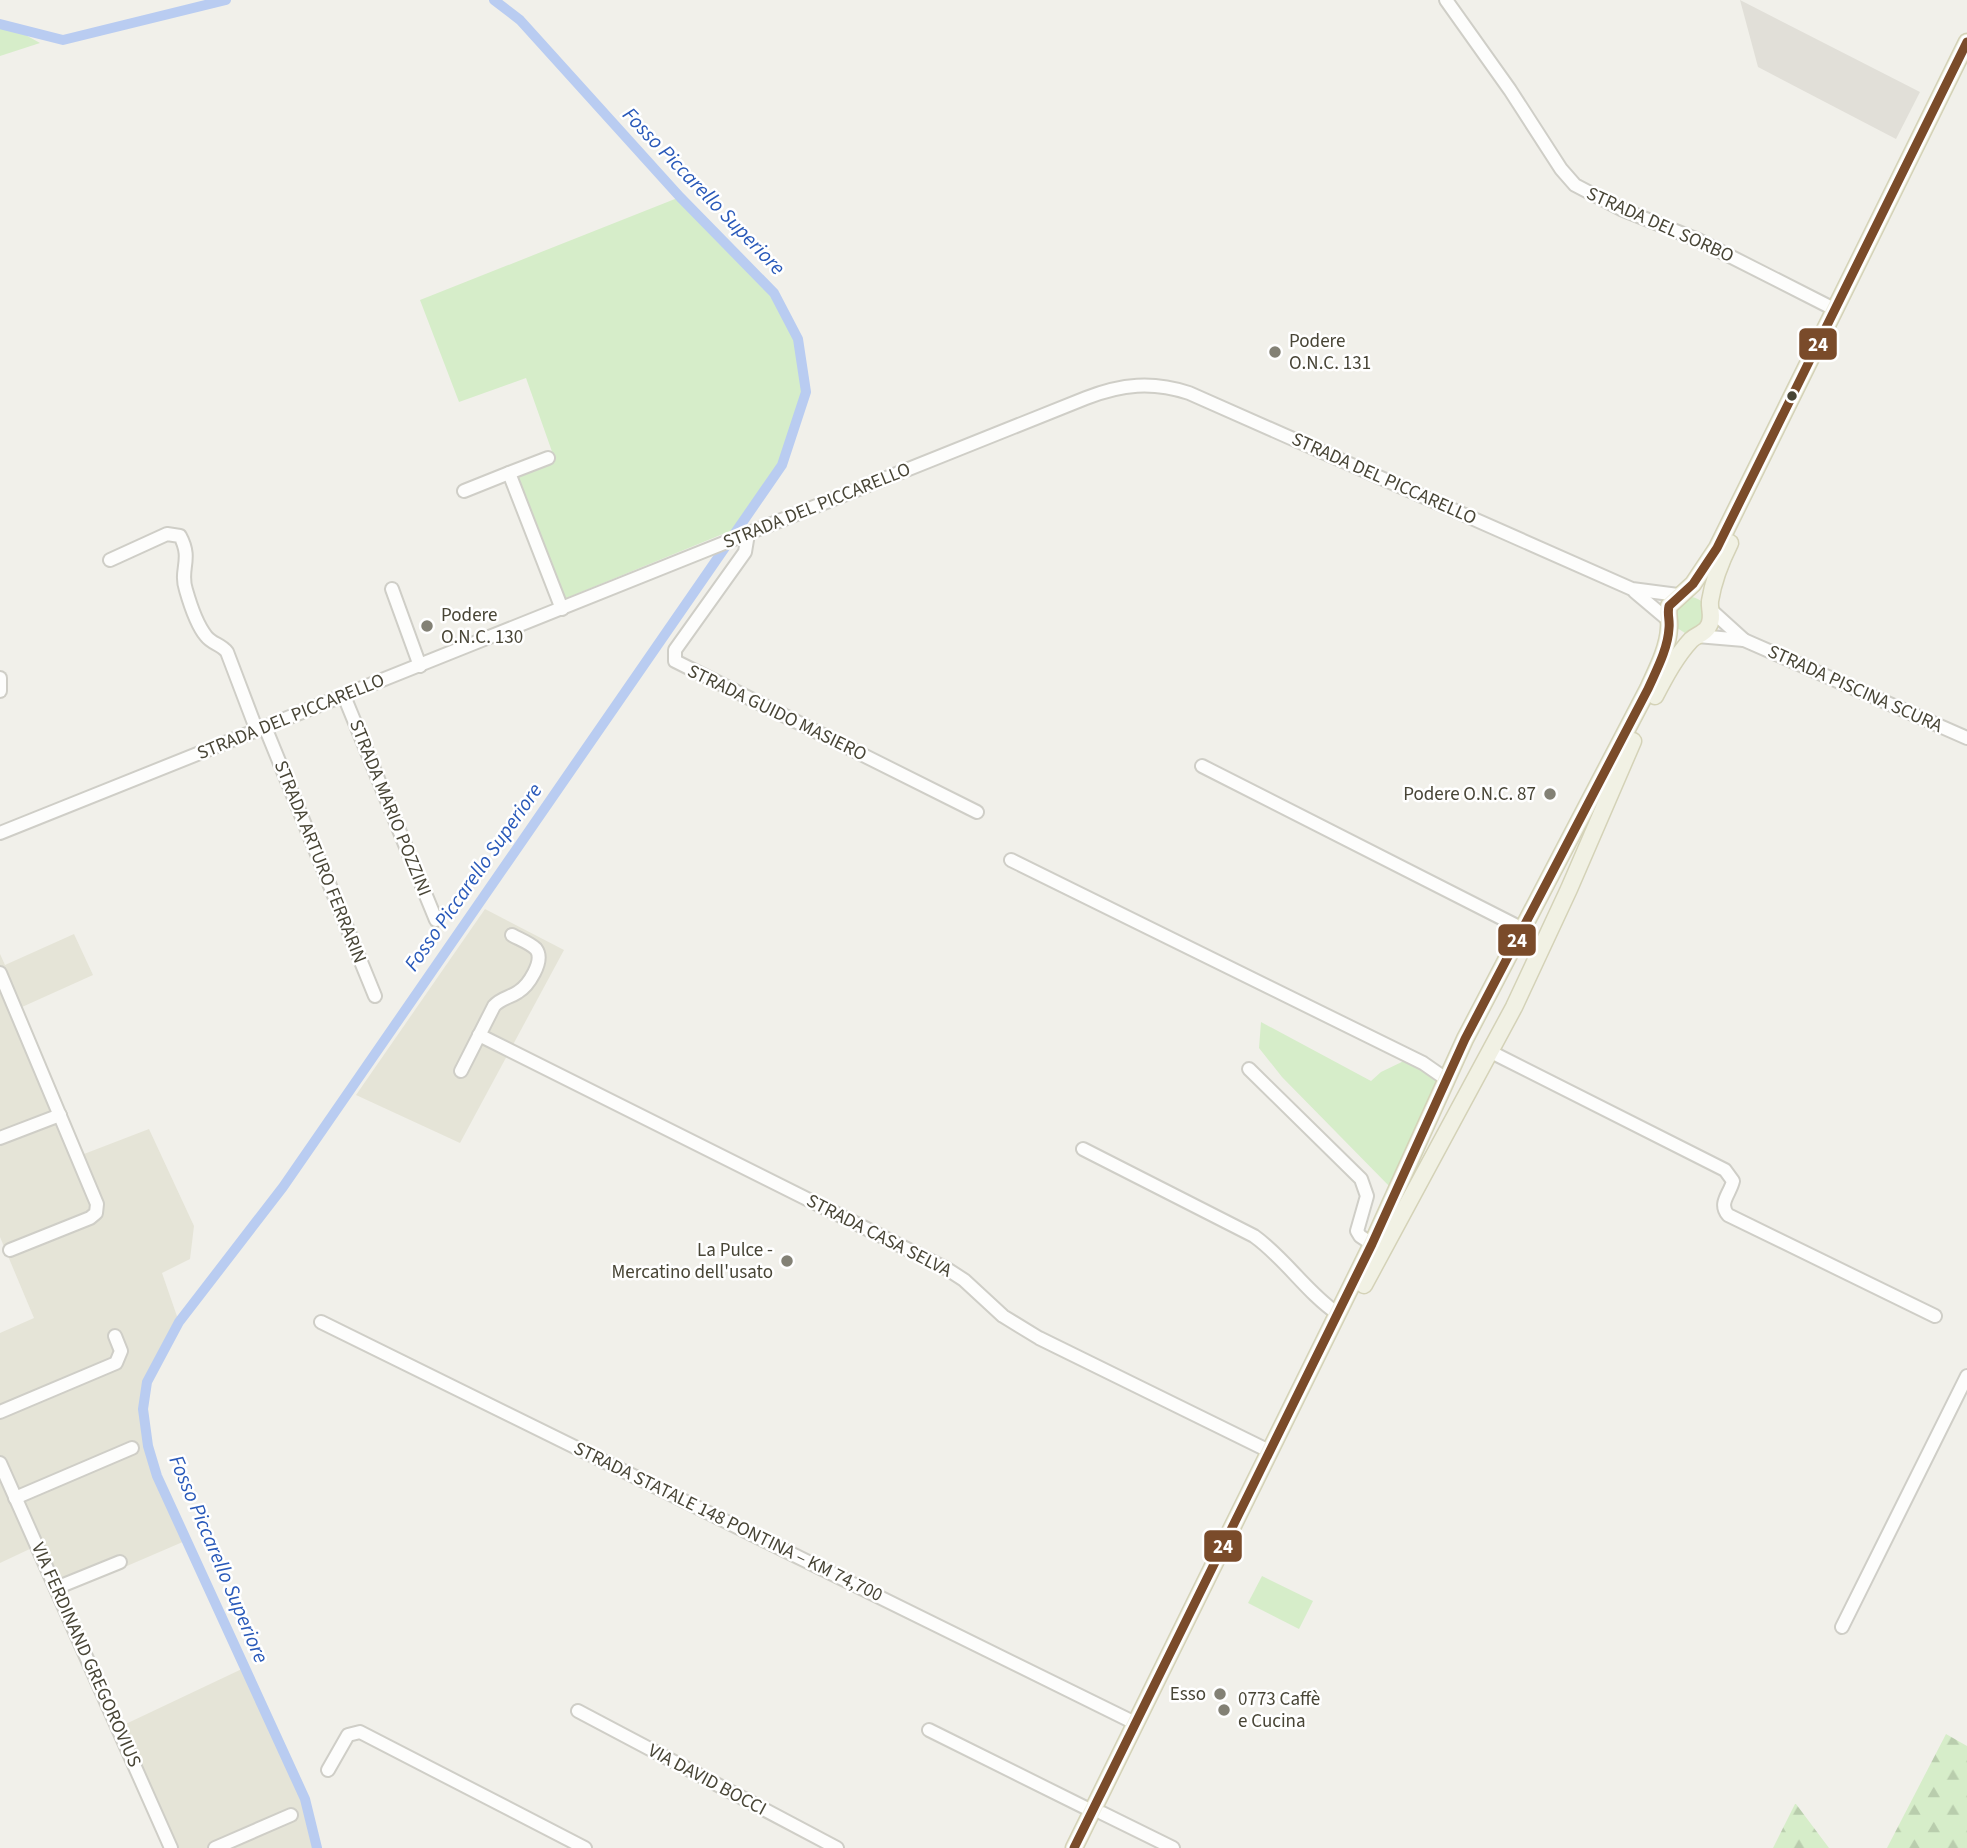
<svg xmlns="http://www.w3.org/2000/svg" width="1967" height="1848" font-family="'Source Sans 3',sans-serif">
<style>
.residential{fill:#e5e4d7}
.industrial{fill:#e1dfd8}
.green{fill:#d6edc9}
.forest{fill:url(#forest-firs)}
.lines{fill:none;stroke-linecap:round;stroke-linejoin:round}
.canal{stroke:#b9ccf1;stroke-width:10}
.minor-casing{stroke:#cfcec7;stroke-width:16}
.major-casing{stroke:#d4d2b7;stroke-width:19}
.minor{stroke:#fdfdfc;stroke-width:12}
.major{stroke:#f1f1e4;stroke-width:16}
.bus-1-casing{stroke:#fff;stroke-width:14}
.bus-1{stroke:#7a4b2a;stroke-width:9}
.poi-dot{fill:#838175;stroke:#fff;stroke-width:2.5}
.bus-dot{fill:#484536;stroke:#fff;stroke-width:2.5}
.labels{text-anchor:middle;dominant-baseline:central;stroke-width:5;stroke-linejoin:round;paint-order:stroke}
.street-label{font-size:19px;fill:#484536;stroke:#fff}
.poi-label{font-size:19px;fill:#484536;stroke:#fff;text-anchor:start}
.water-label{font-size:21px;font-style:italic;fill:#2959b9;stroke:#fff}
.line-badge{stroke:#fff;stroke-width:2.5}
.badge-label{font-size:19px;text-anchor:middle;font-weight:bold;fill:#fff}
</style>
<defs>
<pattern id="forest-firs" width="22" height="20" patternUnits="userSpaceOnUse" patternTransform="scale(1.75)"><rect width="22" height="20" fill="#d6edc9"/><path d="M5 1l3.5 6h-7zM16 11l3.5 6h-7z" fill="#b9cdad"/></pattern>
</defs>
<rect width="100%" height="100%" fill="#f1f0ea"/>
<g class="residential">
<path d="M485 909 564 950 460 1143 356 1095Z"/>
<path d="M74 934 93 975 22 1007 84 1154 149 1129 194 1226 190 1259 162 1273 179 1322 147 1382 143 1409 148 1446 157 1476 185 1541 55 1597 34 1547 0 1563V1333L34 1318 0 1237V954L5 965Z"/>
<path d="M244 1668 305 1799 317 1848H167L113 1730Z"/>
</g>
<path class="industrial" d="M1740 0 1920 92 1896 139 1758 67Z"/>
<g class="green">
<path d="M0 21 40 43 0 56Z"/>
<path d="M680 197 774 293 798 339 806 392 782 465 740 527 564 599 516 476 555 460 526 378 459 402 420 300Z"/>
<path d="M1686 597C1701 596 1705 604 1708 617L1691 634 1685 633 1674 626 1673 607Z"/>
<path d="M1261 1022 1371 1081 1381 1072 1408 1059 1438 1078 1391 1188 1282 1077 1259 1048Z"/>
<path d="M1262 1576 1313 1601 1299 1629 1248 1603Z"/>
</g>
<g class="forest">
<path d="M1946 1734 1967 1746V1848H1887Z"/>
<path d="M1795 1804H1796L1829 1848H1773Z"/>
</g>
<g class="lines">
<g class="canal">
<path d="M0 24 63 40 226 0"/>
<path d="M317 1848 305 1799 157 1476 148 1446 143 1409 147 1382 179 1322 283 1187 782 465 806 392 798 339 774 293 680 197 520 20 494 0"/>
</g>
<g class="minor-casing">
<g id="minor">
<path d="M1446 0 1510 90 1561 169 1575 185 1621 209 1698 240 1834 309"/>
<path d="M548 458 509 473 562 609"/>
<path d="M464 491 509 473"/>
<path d="M748 534 745 552 675 650V661L977 812"/>
<path d="M110 560 167 534 180 536C193 560 179 569 186 590 190 604 197 625 206 636 212 644 221 644 227 652L257 731"/>
<path d="M392 589 420 666"/>
<path d="M1635 592 1667 619"/>
<path d="M1712 611 1744 640"/>
<path d="M1697 636 1744 640 1967 738"/>
<path d="M0 678V691"/>
<path d="M344 696 436 920"/>
<path d="M265 727 375 996"/>
<path d="M1202 766 1521 928"/>
<path d="M0 833 1086 398C1122 384 1152 381 1189 393L1632 589 1678 595"/>
<path d="M1011 860 1423 1063 1446 1079"/>
<path d="M0 973 97 1204 96 1213 90 1218 10 1250"/>
<path d="M479 1035 947 1269 964 1280 1003 1316 1039 1338 1269 1451"/>
<path d="M1491 1052 1725 1170 1733 1181C1730 1194 1718 1203 1728 1215L1935 1316"/>
<path d="M1249 1069 1361 1179 1367 1196 1357 1231 1360 1236 1372 1244"/>
<path d="M461 1071 494 1006C501 998 509 998 518 992 528 986 545 961 536 949 530 943 519 939 512 935"/>
<path d="M0 1138 60 1115"/>
<path d="M1083 1149 1254 1236C1285 1258 1306 1292 1338 1314"/>
<path d="M321 1322 1135 1723"/>
<path d="M0 1412 116 1363 121 1351 115 1336"/>
<path d="M0 1463 171 1848"/>
<path d="M15 1498 132 1448"/>
<path d="M56 1588 120 1562"/>
<path d="M1842 1627 1967 1376"/>
<path d="M578 1711 837 1848"/>
<path d="M929 1730 1092 1811"/>
<path d="M328 1770 348 1735 360 1732 585 1848"/>
<path d="M1102 1813 1173 1848"/>
<path d="M215 1848 291 1815"/>
</g>
</g>
<g class="major-casing">
<g id="major">
<path d="M1655 696C1665 677 1676 656 1691 640 1696 635 1704 634 1708 627 1714 618 1709 610 1710 601 1713 582 1721 561 1730 543"/>
<path d="M1364 1285 1514 1007 1569 889 1633 741"/>
<path d="M1074 1848 1372 1244 1465 1039 1648 689C1656 671 1668 649 1669 628 1670 620 1667 614 1669 606L1693 584 1717 548 1967 42"/>
</g>
</g>
<use href="#minor" class="minor"/>
<use href="#major" class="major"/>
<g class="bus-1-casing">
<path id="bus-1" d="M1074 1848 1372 1244 1465 1039 1648 689C1656 671 1668 649 1669 628 1670 620 1667 614 1669 606L1693 584 1717 548 1967 42"/>
</g>
<use href="#bus-1" class="bus-1"/>
</g>
<g class="poi-dot">
<circle cx="1275" cy="352" r="7"/>
<circle cx="427" cy="626" r="7"/>
<circle cx="1550" cy="794" r="7"/>
<circle cx="787" cy="1261" r="7"/>
<circle cx="1220" cy="1694" r="7"/>
<circle cx="1224" cy="1710" r="7"/>
</g>
<circle class="bus-dot" cx="1792" cy="396" r="6"/>
<g class="labels">
<g class="street-label">
<text transform="translate(1660 225) rotate(24)">STRADA DEL SORBO</text>
<text transform="translate(1384 479) rotate(24)">STRADA DEL PICCARELLO</text>
<text transform="translate(817 506) rotate(-22)">STRADA DEL PICCARELLO</text>
<text transform="translate(1855 689) rotate(24)">STRADA PISCINA SCURA</text>
<text transform="translate(777 713) rotate(26)">STRADA GUIDO MASIERO</text>
<text transform="translate(291 717) rotate(-22)">STRADA DEL PICCARELLO</text>
<text transform="translate(390 808) rotate(68)">STRADA MARIO POZZINI</text>
<text transform="translate(320 862) rotate(68)">STRADA ARTURO FERRARIN</text>
<text transform="translate(879 1236) rotate(27)">STRADA CASA SELVA</text>
<text transform="translate(728 1522) rotate(26)">STRADA STATALE 148 PONTINA – KM 74,700</text>
<text transform="translate(86 1655) rotate(66)">VIA FERDINAND GREGOROVIUS</text>
<text transform="translate(707 1780) rotate(28)">VIA DAVID BOCCI</text>
</g>
<g class="poi-label">
<text x="1289" y="341">Podere<tspan x="1289" dy="22">O.N.C. 131</tspan></text>
<text x="441" y="615">Podere<tspan x="441" dy="22">O.N.C. 130</tspan></text>
<text x="1536" y="794" text-anchor="end">Podere O.N.C. 87</text>
<text x="773" y="1250" text-anchor="end">La Pulce -<tspan x="773" dy="22">Mercatino dell'usato</tspan></text>
<text x="1206" y="1694" text-anchor="end">Esso</text>
<text x="1238" y="1699">0773 Caffè<tspan x="1238" dy="22">e Cucina</tspan></text>
</g>
<g class="water-label">
<text transform="translate(704 191) rotate(46)">Fosso Piccarello Superiore</text>
<text transform="translate(473 877) rotate(-55)">Fosso Piccarello Superiore</text>
<text transform="translate(219 1559) rotate(67)">Fosso Piccarello Superiore</text>
</g>
</g>
<g class="line-badge">
<rect x="1798" y="327" width="40" height="34" rx="7" fill="#7a4b2a"/>
<rect x="1497" y="923" width="40" height="34" rx="7" fill="#7a4b2a"/>
<rect x="1203" y="1529" width="40" height="34" rx="7" fill="#7a4b2a"/>
</g>
<g class="badge-label">
<text x="1818" y="351">24</text>
<text x="1517" y="947">24</text>
<text x="1223" y="1553">24</text>
</g>
</svg>
